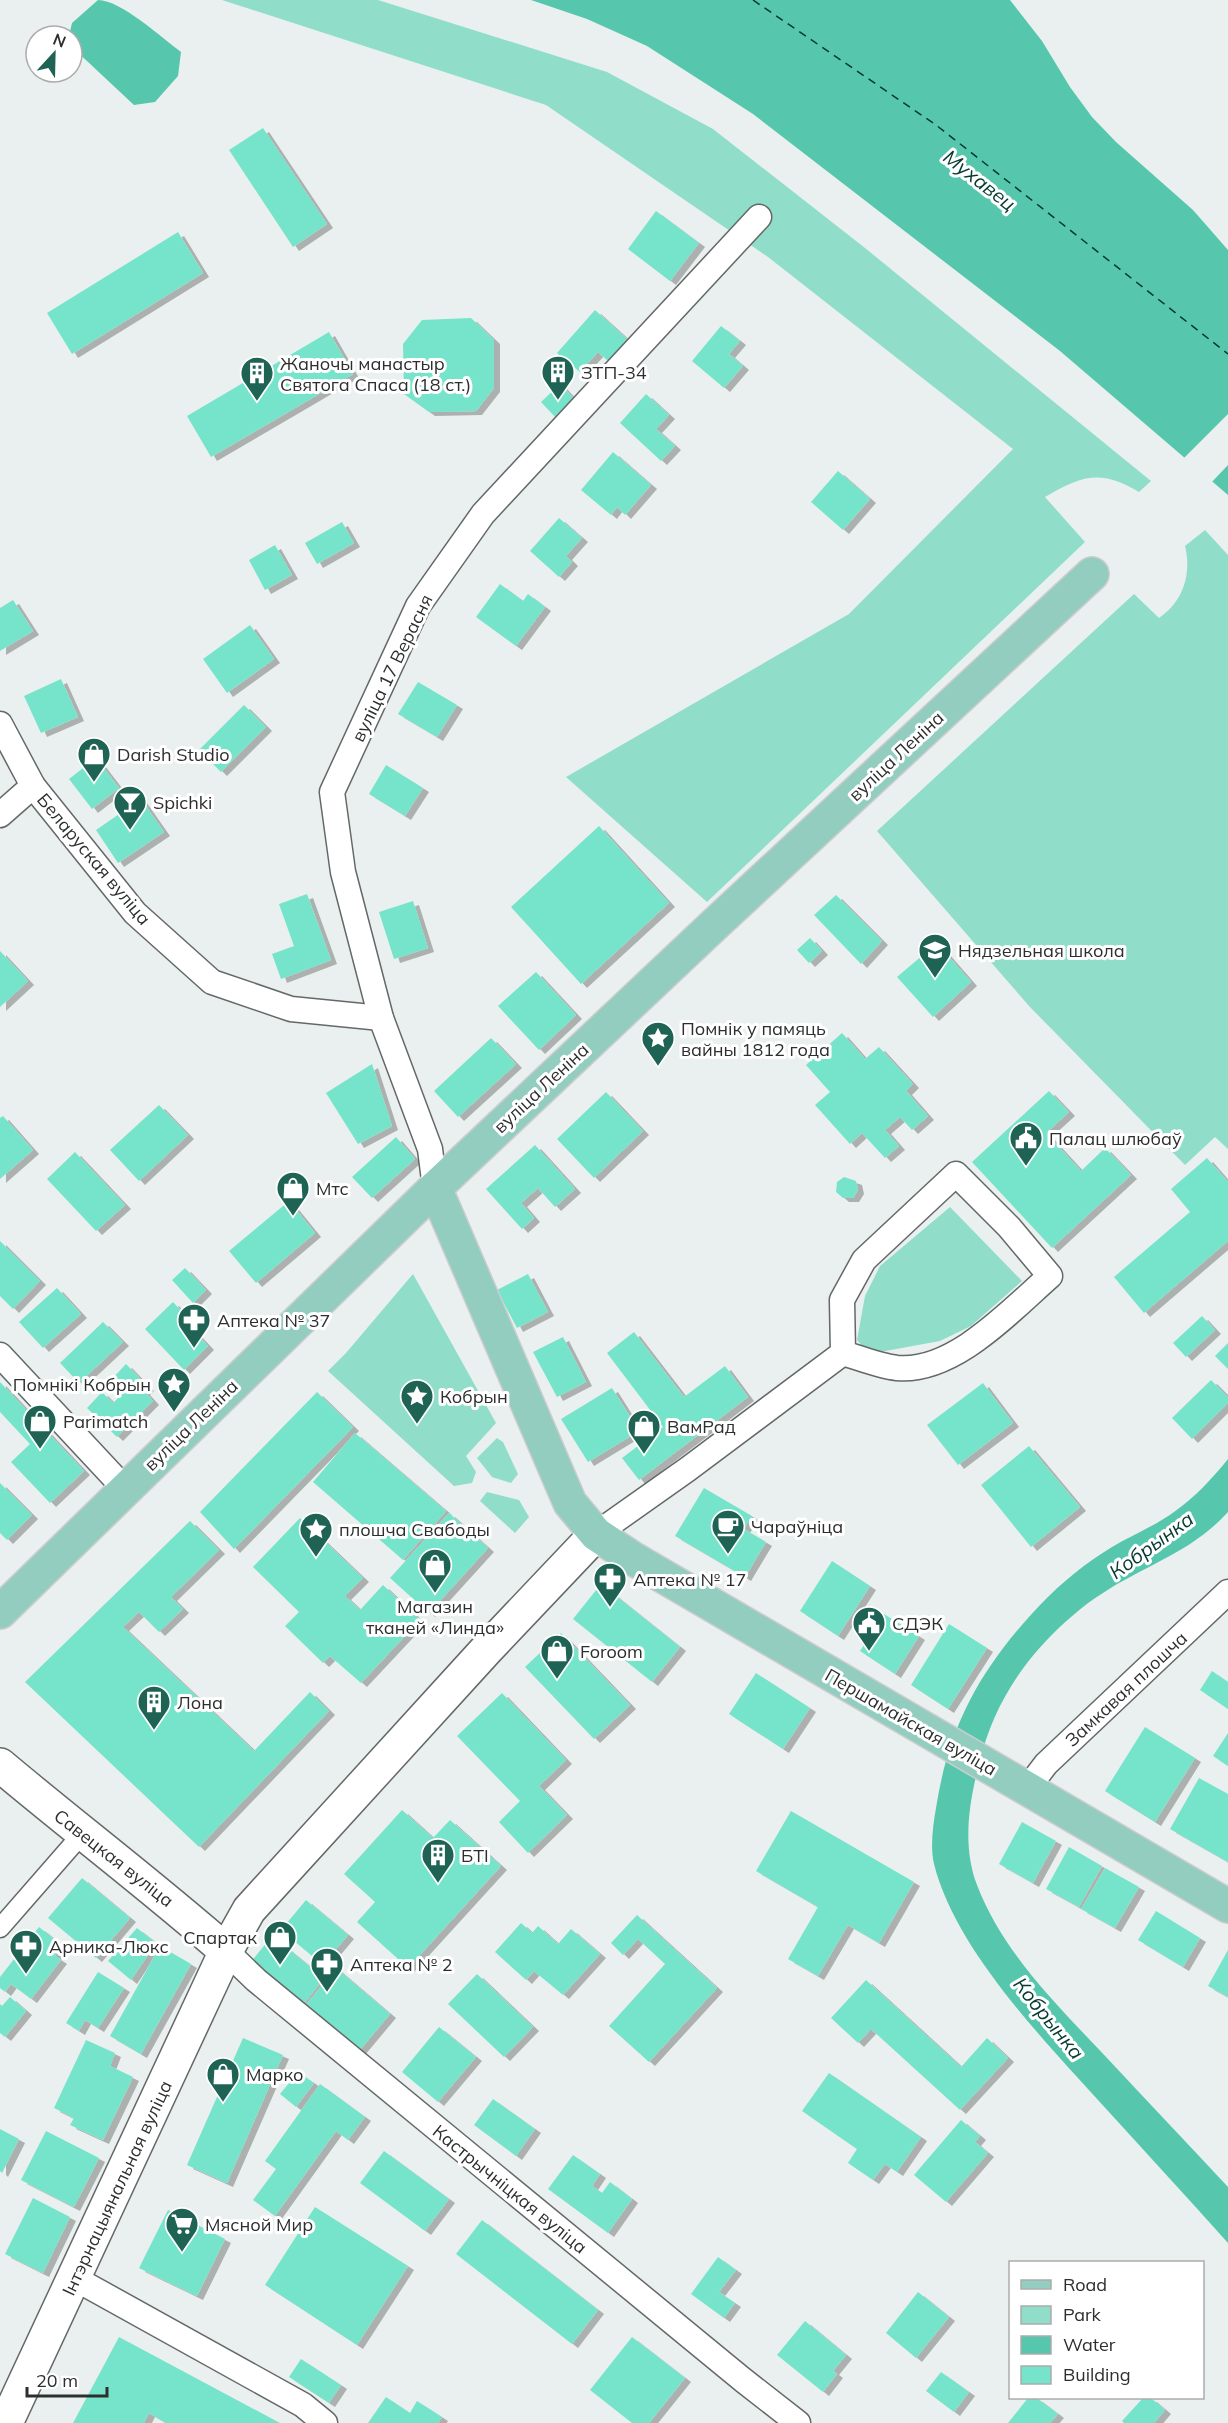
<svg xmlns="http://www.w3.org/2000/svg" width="1228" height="2423" font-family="Mulish,sans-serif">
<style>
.green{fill:#90dec9}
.water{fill:#56c7ad}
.pier{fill:#eaf0ef}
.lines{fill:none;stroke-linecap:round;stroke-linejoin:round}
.ferry{stroke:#053a30;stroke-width:1.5;stroke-dasharray:8 6;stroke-linecap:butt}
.building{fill:#76e4ca;filter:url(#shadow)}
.pedestrian-casing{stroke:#646967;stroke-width:21}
.minor-casing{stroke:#646967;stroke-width:27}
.secondary-casing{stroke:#646967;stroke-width:36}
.primary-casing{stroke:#cdcdcd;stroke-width:36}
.pedestrian{stroke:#fff;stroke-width:18}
.minor{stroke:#fff;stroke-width:24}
.secondary{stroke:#fff;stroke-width:33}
.primary{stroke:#92cdc0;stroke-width:33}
.labels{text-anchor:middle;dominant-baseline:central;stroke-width:6;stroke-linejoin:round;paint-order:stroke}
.poi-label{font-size:18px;fill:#2d2f2e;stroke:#fff;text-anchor:start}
.street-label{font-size:18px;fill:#2d2f2e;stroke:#fff}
.water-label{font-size:20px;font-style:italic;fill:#053a30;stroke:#fff}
</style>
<defs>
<filter id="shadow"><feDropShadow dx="6" dy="4" stdDeviation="0" flood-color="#0004"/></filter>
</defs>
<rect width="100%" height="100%" fill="#eaf0ef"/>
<g class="green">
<path d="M222 0H378L607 72 713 129 865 248 1151 481 1139 492C1101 469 1082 475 1045 497L1085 542 707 902 566 777 849 614 1013 449 768 257 546 105Z"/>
<path d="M1205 530 1228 555V1149L1215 1137 1185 1165 1029 1006 877 831 1134 594 1159 618C1183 602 1192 574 1185 546Z"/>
<path d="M950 1207 1022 1281 971 1326 940 1341 869 1354 857 1340 865 1296 880 1266Z"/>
<path d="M413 1274 496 1423 466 1456 476 1472 472 1483 454 1486 328 1371 346 1353Z"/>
<path d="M497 1438 503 1442 518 1474 511 1483 492 1477 477 1458Z"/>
<path d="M487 1492 519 1500 529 1517 515 1533 480 1501Z"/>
</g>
<g class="water">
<path d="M98 0C121 0 162 38 181 52L178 76 155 102 134 105 72 47V36H69L72 23Z"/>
<path d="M531 0H1010L1042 41 1070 87 1092 117 1116 142 1193 210 1228 250V495L1060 351 753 114 647 46 587 19Z"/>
<path d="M1228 1459V1512C1192 1552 1147 1564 1103 1593 1082 1606 1062 1624 1045 1642 1012 1677 990 1718 979 1764 969 1803 962 1846 977 1885 1003 1953 1058 2006 1107 2058 1147 2101 1188 2144 1228 2187V2243C1185 2195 1141 2147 1098 2100 1041 2037 955 1948 934 1864 930 1847 933 1825 936 1808 949 1724 982 1666 1041 1604 1061 1583 1087 1562 1112 1547 1132 1535 1155 1526 1174 1512 1195 1497 1212 1479 1228 1459Z"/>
</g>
<path class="pier" d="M1228 414V465L1210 484 1182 460Z"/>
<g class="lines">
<path class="ferry" d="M753 0 936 125 1228 354"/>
</g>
<g class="building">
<path d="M263 128 327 224 293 247 229 150Z"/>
<path d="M656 211 699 243 670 281 628 249Z"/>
<path d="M178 232 203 273 72 354 47 313Z"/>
<path d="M595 310 627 339 608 361 598 352 580 372 557 353Z"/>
<path d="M471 318 494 340V388L476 411 429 412 404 394 403 344 422 320Z"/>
<path d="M721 326 740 341 729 354 743 366 724 388 692 361Z"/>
<path d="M329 332 353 374 211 457 187 416Z"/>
<path d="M560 384 576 401 557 419 541 402Z"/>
<path d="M646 394 669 415 656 429 675 446 661 461 620 423Z"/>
<path d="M613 452 651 485 625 515 617 507 611 515 581 490Z"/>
<path d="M838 471 870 499 843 530 811 502Z"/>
<path d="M559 518 582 538 566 556 572 562 559 577 530 551Z"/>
<path d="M342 522 354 543 317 564 305 543Z"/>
<path d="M275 545 292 575 265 590 249 560Z"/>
<path d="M500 584 523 601 528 594 545 607 516 646 476 617Z"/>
<path d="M13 600 33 631 0 651V608Z"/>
<path d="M250 625 274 659 227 693 203 659Z"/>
<path d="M61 679 78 717 41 733 24 696Z"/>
<path d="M418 682 457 705 437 737 398 714Z"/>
<path d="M244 705 266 727 221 772 199 750Z"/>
<path d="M96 758 119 788 92 809 69 779Z"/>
<path d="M386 765 423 788 405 816 369 794Z"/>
<path d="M141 799 164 832 118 863 96 830Z"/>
<path d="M599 826 669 903 581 984 511 907Z"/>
<path d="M307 894 331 960 281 979 272 954 294 946 279 904Z"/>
<path d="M836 895 882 941 861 964 814 915Z"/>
<path d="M413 901 428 948 394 959 379 912Z"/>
<path d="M810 938 822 951 809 963 797 950Z"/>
<path d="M937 943 971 982 933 1017 897 977Z"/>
<path d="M0 951 28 981 0 1007Z"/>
<path d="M536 972 576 1015 539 1050 498 1006Z"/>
<path d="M842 1033 865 1059 879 1047 913 1084 906 1091 928 1116 912 1130 900 1117 885 1130 899 1146 885 1158 862 1133 850 1144 815 1105 830 1092 806 1065Z"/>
<path d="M491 1038 516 1064 458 1117 434 1091Z"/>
<path d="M372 1064 392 1126 358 1144 326 1093Z"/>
<path d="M1049 1091 1069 1112 1046 1133 1081 1171 1105 1148 1131 1175 1052 1248 972 1162Z"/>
<path d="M606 1092 643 1131 594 1178 557 1139Z"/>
<path d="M159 1105 188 1135 139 1181 110 1150Z"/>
<path d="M3 1116 33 1150 0 1179V1118Z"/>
<path d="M396 1137 415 1159 372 1198 352 1177Z"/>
<path d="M535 1145 575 1189 555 1207 538 1188 521 1203 534 1218 522 1229 486 1189Z"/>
<path d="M75 1152 125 1205 96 1231 47 1179Z"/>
<path d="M1207 1158 1228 1182V1241L1144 1313 1114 1277 1190 1212 1171 1189Z"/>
<path d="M844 1177 856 1181 858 1190 853 1198H843L836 1192 837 1182Z"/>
<path d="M289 1201 315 1233 256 1283 229 1251Z"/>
<path d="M0 1241 40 1281 13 1309 0 1296Z"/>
<path d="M185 1268 206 1290 193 1303 172 1280Z"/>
<path d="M528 1274 548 1312 517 1328 497 1290Z"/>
<path d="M57 1288 81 1314 43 1348 19 1322Z"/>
<path d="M173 1302 185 1315 182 1318 208 1346 184 1370 145 1329Z"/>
<path d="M1202 1316 1215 1330 1186 1357 1173 1343Z"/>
<path d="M103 1322 123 1342 79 1383 60 1363Z"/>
<path d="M634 1332 684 1397 725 1366 748 1397 639 1480 622 1458 663 1427 607 1353Z"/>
<path d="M563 1337 586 1382 557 1397 533 1352Z"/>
<path d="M1228 1343V1369L1215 1356Z"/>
<path d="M126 1364 148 1387 144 1391 153 1401 117 1437 87 1408 102 1392 113 1403 123 1393 110 1381Z"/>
<path d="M1211 1380 1228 1397V1403L1192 1439 1172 1418Z"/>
<path d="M0 1382 84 1471 50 1503 11 1462 30 1444 0 1412Z"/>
<path d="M983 1383 1013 1423 958 1465 927 1425Z"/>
<path d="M612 1388 639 1431 588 1462 561 1419Z"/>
<path d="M317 1392 353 1427 234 1549 200 1512Z"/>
<path d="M355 1433 446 1511 403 1560 313 1482Z"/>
<path d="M1029 1446 1080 1507 1031 1547 981 1485Z"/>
<path d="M0 1483 32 1515 7 1540 0 1533Z"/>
<path d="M704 1488 752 1516 744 1529 766 1542 745 1577 675 1536Z"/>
<path d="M449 1513 488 1548 429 1613 390 1578Z"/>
<path d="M300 1518 363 1578 345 1596 360 1610 383 1585 420 1620 361 1683 330 1656 323 1663 285 1626 299 1612 253 1567Z"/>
<path d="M190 1521 219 1550 171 1597 183 1609 159 1632 139 1612 123 1627 254 1751 310 1692 329 1711 199 1847 25 1682Z"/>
<path d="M832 1561 870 1586 838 1636 800 1611Z"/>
<path d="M601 1584 680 1647 652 1682 573 1619Z"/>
<path d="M884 1614 919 1636 895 1674 860 1651Z"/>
<path d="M949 1624 987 1648 948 1709 911 1685Z"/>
<path d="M561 1633 630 1705 594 1739 525 1667Z"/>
<path d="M1212 1671 1228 1682V1709L1200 1690Z"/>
<path d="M756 1673 810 1708 783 1749 729 1714Z"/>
<path d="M502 1693 566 1760 539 1786 567 1815 528 1853 499 1822 520 1801 457 1736Z"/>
<path d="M1145 1727 1195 1758 1155 1822 1105 1791Z"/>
<path d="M1228 1733V1766L1213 1756Z"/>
<path d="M1199 1778 1228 1794V1862L1170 1829Z"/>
<path d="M402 1810 433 1838 450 1820 501 1866 408 1968 357 1922 375 1902 344 1874Z"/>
<path d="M791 1811 914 1882 879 1943 848 1925 818 1976 788 1959 818 1907 756 1871Z"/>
<path d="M1022 1822 1056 1841 1033 1883 999 1864Z"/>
<path d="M1069 1847 1102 1866 1079 1907 1046 1889Z"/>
<path d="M1105 1868 1139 1887 1115 1928 1081 1909Z"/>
<path d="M82 1878 130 1918 96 1958 48 1918Z"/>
<path d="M306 1900 348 1935 327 1960 316 1951 312 1956 281 1930Z"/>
<path d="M1156 1911 1200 1938 1183 1967 1138 1940Z"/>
<path d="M637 1915 717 1988 649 2062 609 2026 665 1964 638 1939 623 1955 611 1943Z"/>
<path d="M521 1923 532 1933 538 1926 558 1944 571 1929 600 1954 563 1995 534 1971 526 1980 495 1952Z"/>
<path d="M39 1927 63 1946 55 1956 61 1960 31 1999 11 1984 5 1992 0 1988V1977Z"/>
<path d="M137 1928 156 1943 131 1980 108 1961Z"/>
<path d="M272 1936 324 1978 303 2005 250 1963Z"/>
<path d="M160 1946 191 1964 141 2054 110 2036Z"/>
<path d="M1228 1950V1997L1208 1986Z"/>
<path d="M336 1968 390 2014 359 2051 305 2006Z"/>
<path d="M98 1972 124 1988 98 2028 85 2020 79 2031 66 2023Z"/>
<path d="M477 1974 533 2027 504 2057 448 2004Z"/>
<path d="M866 1980 961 2067 987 2038 1008 2058 960 2110 871 2029 858 2043 831 2018Z"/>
<path d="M10 1997 26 2011 5 2037 0 2033V2004L2 2006Z"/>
<path d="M439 2027 476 2057 438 2102 402 2072Z"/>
<path d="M243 2038 283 2055 227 2183 187 2165Z"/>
<path d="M86 2040 115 2053 110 2066 133 2077 103 2140 70 2125 74 2118 54 2108Z"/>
<path d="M298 2072 314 2083 296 2107 280 2094Z"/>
<path d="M829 2073 921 2137 897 2172 885 2164 873 2180 848 2163 857 2149 802 2111Z"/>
<path d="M320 2084 365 2117 348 2140 336 2131 275 2216 253 2200 276 2169 265 2161Z"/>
<path d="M493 2099 535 2129 516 2156 474 2125Z"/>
<path d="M961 2120 980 2136 975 2142 988 2153 946 2202 914 2175Z"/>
<path d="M0 2129 19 2139 2 2173 0 2171Z"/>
<path d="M46 2131 99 2158 74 2207 21 2180Z"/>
<path d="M384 2151 449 2199 425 2231 360 2183Z"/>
<path d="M573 2155 600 2174 592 2186 602 2193 610 2182 632 2199 608 2233 548 2189Z"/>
<path d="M33 2198 70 2217 43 2273 5 2254Z"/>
<path d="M315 2207 408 2266 357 2345 265 2285Z"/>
<path d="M168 2210 225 2239 197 2296 139 2268Z"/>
<path d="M482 2220 598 2310 572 2344 456 2254Z"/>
<path d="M718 2257 736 2270 719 2292 735 2303 724 2318 691 2294Z"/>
<path d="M918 2292 949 2317 916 2358 886 2333Z"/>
<path d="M805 2321 846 2355 833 2371 837 2374 823 2392 777 2355Z"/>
<path d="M119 2337 280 2423H166L149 2413 144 2423H73Z"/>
<path d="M632 2337 685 2378 649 2423H632L590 2390Z"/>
<path d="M301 2359 341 2385 329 2403 289 2377Z"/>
<path d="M941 2372 969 2392 954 2412 926 2391Z"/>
<path d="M386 2397 410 2413 417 2401 442 2417 438 2423H368Z"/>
<path d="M1028 2398H1037L1058 2414 1050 2423H1008Z"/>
<path d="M1143 2398H1151L1165 2410 1154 2423H1124L1122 2421Z"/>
</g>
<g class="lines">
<g class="pedestrian-casing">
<path id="pedestrian" d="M0 1928 82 1834"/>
</g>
<g class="minor-casing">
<g id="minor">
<path d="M0 724 33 786 135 913 212 982 291 1009 381 1018"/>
<path d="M0 815 33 786"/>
<path d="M435 1188 430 1149 381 1018 343 872 332 792 418 606 483 514 759 217"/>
<path d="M0 1355 126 1490"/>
<path d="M596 1534 688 1469 843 1353C860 1358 879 1366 897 1368 954 1373 1010 1311 1050 1276L1009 1227 956 1174 864 1260 842 1300 843 1353"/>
<path d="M1027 1789 1046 1764 1228 1592"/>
<path d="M226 1951 256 1980 743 2380 798 2423"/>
<path d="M74 2278 303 2405 325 2423"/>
</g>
</g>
<g class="secondary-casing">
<g id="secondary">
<path d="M0 1765C75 1828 153 1887 226 1951"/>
<path d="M6 2423 226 1951 249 1910 487 1649 596 1534"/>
</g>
</g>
<g class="primary-casing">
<g id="primary">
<path d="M435 1188 570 1503 596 1534 632 1558 1228 1906"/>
<path d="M0 1612 435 1188 713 926 1092 574"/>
</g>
</g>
<use href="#pedestrian" class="pedestrian"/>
<use href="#minor" class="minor"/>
<use href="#secondary" class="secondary"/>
<use href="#primary" class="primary"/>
</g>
<defs>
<g id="building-pin" transform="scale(1.725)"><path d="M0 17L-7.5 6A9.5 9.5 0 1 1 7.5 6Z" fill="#1e6354" stroke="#fff"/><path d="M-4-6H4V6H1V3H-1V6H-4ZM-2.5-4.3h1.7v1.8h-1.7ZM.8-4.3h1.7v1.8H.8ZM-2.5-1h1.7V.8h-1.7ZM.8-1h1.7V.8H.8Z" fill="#fff"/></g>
<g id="shop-pin" transform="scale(1.725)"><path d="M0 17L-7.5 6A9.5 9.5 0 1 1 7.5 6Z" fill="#1e6354" stroke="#fff"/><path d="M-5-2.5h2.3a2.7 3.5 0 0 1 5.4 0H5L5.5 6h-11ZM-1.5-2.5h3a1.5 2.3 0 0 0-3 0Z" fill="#fff"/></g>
<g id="bar-pin" transform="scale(1.725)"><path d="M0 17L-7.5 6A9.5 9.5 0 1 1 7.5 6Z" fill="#1e6354" stroke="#fff"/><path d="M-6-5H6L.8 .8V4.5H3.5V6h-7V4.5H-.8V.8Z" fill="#fff"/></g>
<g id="school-pin" transform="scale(1.725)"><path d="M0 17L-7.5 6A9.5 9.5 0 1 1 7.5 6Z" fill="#1e6354" stroke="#fff"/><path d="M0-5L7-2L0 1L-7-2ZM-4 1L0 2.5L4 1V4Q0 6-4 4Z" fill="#fff"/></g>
<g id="sight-pin" transform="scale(1.725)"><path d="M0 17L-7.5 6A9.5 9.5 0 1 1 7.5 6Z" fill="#1e6354" stroke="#fff"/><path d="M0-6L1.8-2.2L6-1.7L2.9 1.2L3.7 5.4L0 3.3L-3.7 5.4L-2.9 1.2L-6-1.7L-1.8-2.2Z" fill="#fff"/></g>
<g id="civic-pin" transform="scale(1.725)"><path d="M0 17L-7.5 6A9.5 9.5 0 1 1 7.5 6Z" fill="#1e6354" stroke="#fff"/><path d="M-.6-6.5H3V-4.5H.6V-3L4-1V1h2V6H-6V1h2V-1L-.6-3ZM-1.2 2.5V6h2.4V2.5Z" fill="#fff"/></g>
<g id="pharmacy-pin" transform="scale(1.725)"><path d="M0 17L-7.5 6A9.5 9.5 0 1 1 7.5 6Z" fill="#1e6354" stroke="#fff"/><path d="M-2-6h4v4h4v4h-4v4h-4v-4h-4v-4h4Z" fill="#fff"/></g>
<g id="cafe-pin" transform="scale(1.725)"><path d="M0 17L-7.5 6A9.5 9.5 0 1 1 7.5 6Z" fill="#1e6354" stroke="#fff"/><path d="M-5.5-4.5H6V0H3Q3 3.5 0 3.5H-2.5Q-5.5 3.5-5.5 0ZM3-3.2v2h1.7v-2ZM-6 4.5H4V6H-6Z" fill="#fff"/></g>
<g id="supermarket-pin" transform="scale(1.725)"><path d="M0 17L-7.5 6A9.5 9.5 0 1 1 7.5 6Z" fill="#1e6354" stroke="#fff"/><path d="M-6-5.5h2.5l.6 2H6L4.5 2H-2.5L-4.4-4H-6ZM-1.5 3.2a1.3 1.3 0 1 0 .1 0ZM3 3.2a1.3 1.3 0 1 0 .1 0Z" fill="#fff"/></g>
</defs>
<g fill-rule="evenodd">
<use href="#building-pin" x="558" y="372"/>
<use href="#building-pin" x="257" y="373"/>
<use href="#shop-pin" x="94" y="754"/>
<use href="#bar-pin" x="130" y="802"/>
<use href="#school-pin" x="935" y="950"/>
<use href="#sight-pin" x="658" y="1038"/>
<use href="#civic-pin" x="1026" y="1138"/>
<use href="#shop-pin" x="293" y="1188"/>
<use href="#pharmacy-pin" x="194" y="1320"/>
<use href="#sight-pin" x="174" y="1384"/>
<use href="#sight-pin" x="417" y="1396"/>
<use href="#shop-pin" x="40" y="1421"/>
<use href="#shop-pin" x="644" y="1426"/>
<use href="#cafe-pin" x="728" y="1526"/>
<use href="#sight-pin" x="316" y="1529"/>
<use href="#shop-pin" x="435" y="1565"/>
<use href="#pharmacy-pin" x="610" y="1579"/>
<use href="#civic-pin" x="869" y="1623"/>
<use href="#shop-pin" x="557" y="1651"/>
<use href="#building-pin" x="154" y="1702"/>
<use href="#building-pin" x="438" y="1855"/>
<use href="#shop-pin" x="280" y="1937"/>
<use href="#pharmacy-pin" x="26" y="1946"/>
<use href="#pharmacy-pin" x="327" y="1964"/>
<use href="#shop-pin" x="223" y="2074"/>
<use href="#supermarket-pin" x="182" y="2224"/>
</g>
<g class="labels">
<g class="poi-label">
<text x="280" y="363">Жаночы манастыр<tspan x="280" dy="21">Святога Спаса (18 ст.)</tspan></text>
<text x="581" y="372">ЗТП-34</text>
<text x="117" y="754">Darish Studio</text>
<text x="153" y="802">Spichki</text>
<text x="958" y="950">Нядзельная школа</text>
<text x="681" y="1028">Помнік у памяць<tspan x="681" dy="21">вайны 1812 года</tspan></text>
<text x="1049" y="1138">Палац шлюбаў</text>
<text x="316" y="1188">Мтс</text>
<text x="217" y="1320">Аптека № 37</text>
<text x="151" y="1384" text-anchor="end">Помнікі Кобрын</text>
<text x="440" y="1396">Кобрын</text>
<text x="63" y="1421">Parimatch</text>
<text x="667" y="1426">ВамРад</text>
<text x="751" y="1526">Чараўніца</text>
<text x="339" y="1529">плошча Свабоды</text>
<text x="633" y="1579">Аптека № 17</text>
<text x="435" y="1606" text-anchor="middle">Магазин<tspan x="435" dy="21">тканей «Линда»</tspan></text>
<text x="892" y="1623">СДЭК</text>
<text x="580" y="1651">Foroom</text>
<text x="177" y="1702">Лона</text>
<text x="461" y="1855">БТІ</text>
<text x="257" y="1937" text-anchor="end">Спартак</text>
<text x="49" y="1946">Арника-Люкс</text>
<text x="350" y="1964">Аптека № 2</text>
<text x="246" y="2074">Марко</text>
<text x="205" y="2224">Мясной Мир</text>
</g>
<g class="street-label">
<text transform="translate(392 668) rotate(-64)">вуліца 17 Верасня</text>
<text transform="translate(896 756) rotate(-43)">вуліца Леніна</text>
<text transform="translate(94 859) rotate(50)">Беларуская вуліца</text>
<text transform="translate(541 1088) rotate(-43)">вуліца Леніна</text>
<text transform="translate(191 1425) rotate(-44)">вуліца Леніна</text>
<text transform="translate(1126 1689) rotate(-43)">Замкавая плошча</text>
<text transform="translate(911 1722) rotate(30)">Першамайская вуліца</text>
<text transform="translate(114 1858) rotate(38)">Савецкая вуліца</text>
<text transform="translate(117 2188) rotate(-65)">Інтэрнацыянальная вуліца</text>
<text transform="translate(510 2189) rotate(39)">Кастрычніцкая вуліца</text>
</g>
<g class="water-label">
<text transform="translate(980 180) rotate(38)">Мухавец</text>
<text transform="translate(1151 1545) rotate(-36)">Кобрынка</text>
<text transform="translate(1049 2018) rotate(51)">Кобрынка</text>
</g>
</g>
<rect x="1009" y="2261" width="195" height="138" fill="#ffffff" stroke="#abacab" stroke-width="1.5"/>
<rect x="1021" y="2280" width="30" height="9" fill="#92cdc0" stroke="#abacab" stroke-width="1.5"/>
<text x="1063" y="2291" font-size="18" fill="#2d2f2e">Road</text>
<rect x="1021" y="2306" width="30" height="18" fill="#90dec9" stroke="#abacab" stroke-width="1.5"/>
<text x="1063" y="2321" font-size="18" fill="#2d2f2e">Park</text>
<rect x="1021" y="2336" width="30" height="18" fill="#56c7ad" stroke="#abacab" stroke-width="1.5"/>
<text x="1063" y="2351" font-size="18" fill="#2d2f2e">Water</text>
<rect x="1021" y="2366" width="30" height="18" fill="#76e4ca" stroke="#abacab" stroke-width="1.5"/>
<text x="1063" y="2381" font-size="18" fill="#2d2f2e">Building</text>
<g transform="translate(54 54) rotate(22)"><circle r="28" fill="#ffffff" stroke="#abacab" stroke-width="1.5"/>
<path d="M0-4.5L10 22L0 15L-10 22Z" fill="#1e6354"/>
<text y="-9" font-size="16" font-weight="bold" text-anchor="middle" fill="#2d2f2e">N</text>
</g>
<path d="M27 2387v9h80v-9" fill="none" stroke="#2d2f2e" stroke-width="3"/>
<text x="36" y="2387" font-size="18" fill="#2d2f2e" stroke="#ffffff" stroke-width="4.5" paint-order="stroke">20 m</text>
</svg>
